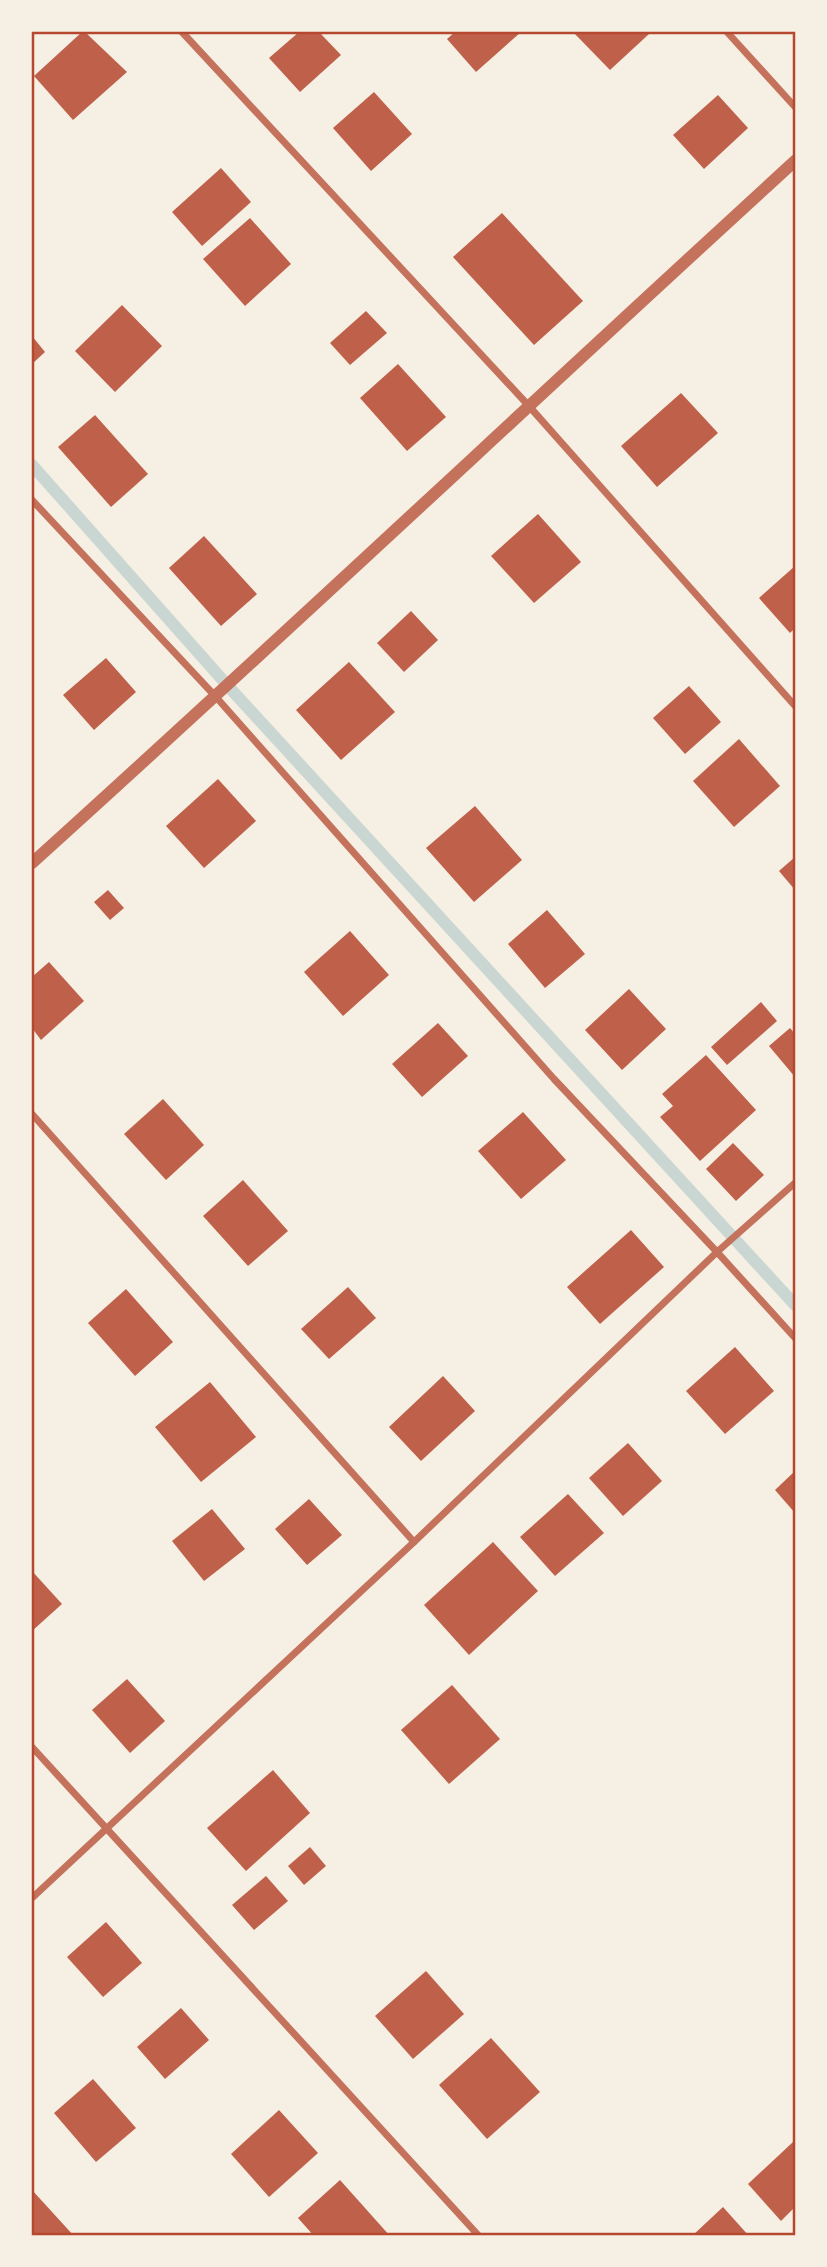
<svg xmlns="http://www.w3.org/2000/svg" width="827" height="2267" font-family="'Roboto Serif',serif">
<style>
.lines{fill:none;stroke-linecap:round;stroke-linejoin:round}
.stream{stroke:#c9d6d2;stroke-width:12}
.building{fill:#bf614a}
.minor{stroke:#c5725c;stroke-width:7}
.tertiary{stroke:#c5725c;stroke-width:12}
.neatline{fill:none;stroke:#b5482f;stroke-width:2.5}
</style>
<rect width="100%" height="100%" fill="#f6efe4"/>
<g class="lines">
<path class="stream" d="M32 465 228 686 796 1306"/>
</g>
<g class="building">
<path d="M82 32H85L127 72 73 120 34 76Z"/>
<path d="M299 32H319L341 55 300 92 269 58Z"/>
<path d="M455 32H521L476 72 447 39Z"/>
<path d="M573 32H646L649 34 610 70Z"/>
<path d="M374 92 412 134 371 171 333 128Z"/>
<path d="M718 95 748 128 704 169 673 135Z"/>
<path d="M221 168 251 202 202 246 172 212Z"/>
<path d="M502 213 583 301 534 345 453 257Z"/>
<path d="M250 218 291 264 245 306 203 259Z"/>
<path d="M122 305 162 346 115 392 75 351Z"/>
<path d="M366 311 387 333 350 365 330 343Z"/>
<path d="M32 336 45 352 32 364Z"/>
<path d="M398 364 446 417 407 451 360 398Z"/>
<path d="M681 393 718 433 657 487 621 446Z"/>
<path d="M95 415 148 474 111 507 58 447Z"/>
<path d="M538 514 581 562 534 603 491 556Z"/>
<path d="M204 536 257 594 221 626 169 568Z"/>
<path d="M795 566V628L790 633 759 598Z"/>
<path d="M411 611 438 640 404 672 377 643Z"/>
<path d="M106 658 136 692 94 730 63 695Z"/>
<path d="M349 662 395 712 341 760 296 710Z"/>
<path d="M689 686 721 722 685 754 653 718Z"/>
<path d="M739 739 780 786 734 827 693 781Z"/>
<path d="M218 779 256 821 204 868 166 826Z"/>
<path d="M475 806 522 860 474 902 426 848Z"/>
<path d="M795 857V890L779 871Z"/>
<path d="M108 890 124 908 110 920 94 902Z"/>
<path d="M547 910 585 954 545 988 508 944Z"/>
<path d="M350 931 389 975 343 1016 304 972Z"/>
<path d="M49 962 84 1001 41 1040 32 1028V977Z"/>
<path d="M629 989 666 1029 622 1070 585 1030Z"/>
<path d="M761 1002 777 1021 727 1065 711 1047Z"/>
<path d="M438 1023 468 1056 422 1097 392 1064Z"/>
<path d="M790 1028 795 1034V1077L769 1046Z"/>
<path d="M706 1055 756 1110 700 1161 660 1117 673 1106 662 1094Z"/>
<path d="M163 1099 204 1145 166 1180 124 1134Z"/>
<path d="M523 1112 566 1160 521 1199 478 1151Z"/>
<path d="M733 1143 764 1175 736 1201 706 1169Z"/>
<path d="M243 1180 288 1231 248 1266 203 1216Z"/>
<path d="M631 1230 664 1267 600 1324 567 1287Z"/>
<path d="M348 1287 376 1318 329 1359 301 1329Z"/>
<path d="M126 1289 173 1342 135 1376 88 1323Z"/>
<path d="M735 1347 774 1391 725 1434 686 1391Z"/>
<path d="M443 1376 475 1411 421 1461 389 1427Z"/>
<path d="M210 1382 256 1437 201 1482 155 1427Z"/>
<path d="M628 1443 662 1481 623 1516 589 1478Z"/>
<path d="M795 1471V1513L775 1490Z"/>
<path d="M568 1494 604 1533 555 1576 520 1537Z"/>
<path d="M309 1499 342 1535 307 1565 275 1529Z"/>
<path d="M212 1509 245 1549 204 1581 172 1541Z"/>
<path d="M493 1542 538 1591 469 1655 424 1605Z"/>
<path d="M32 1571 62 1604 32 1631Z"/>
<path d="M127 1679 165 1721 130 1753 92 1710Z"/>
<path d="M452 1685 500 1739 449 1784 401 1730Z"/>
<path d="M273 1770 310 1813 246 1871 207 1828Z"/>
<path d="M310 1847 326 1866 304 1885 288 1866Z"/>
<path d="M266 1876 288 1901 254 1930 232 1905Z"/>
<path d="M106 1922 142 1963 103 1997 67 1957Z"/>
<path d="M426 1971 464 2014 413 2059 375 2016Z"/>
<path d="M181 2008 209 2040 165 2079 137 2047Z"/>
<path d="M491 2038 540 2092 487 2139 439 2085Z"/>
<path d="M93 2079 136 2128 96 2162 54 2113Z"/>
<path d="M279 2110 318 2153 269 2197 231 2154Z"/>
<path d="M793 2142 795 2145V2207L781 2221 748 2184Z"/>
<path d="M340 2180 390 2236H314L298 2218Z"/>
<path d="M32 2190 74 2236H32Z"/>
<path d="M723 2207 749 2236H692Z"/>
</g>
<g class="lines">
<g class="minor">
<path d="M182 32 528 405 796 707"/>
<path d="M727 32 796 108"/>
<path d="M32 500 216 697 554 1079 717 1252 796 1339"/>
<path d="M32 1114 414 1542"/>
<path d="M32 1747 479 2236"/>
<path d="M32 1898 414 1542 717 1252 796 1182"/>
</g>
<path class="tertiary" d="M32 863C289 631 540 394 796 160"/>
</g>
<rect width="827" height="2267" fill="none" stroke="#f6efe4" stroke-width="66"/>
<rect x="33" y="33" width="761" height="2201" class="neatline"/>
</svg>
